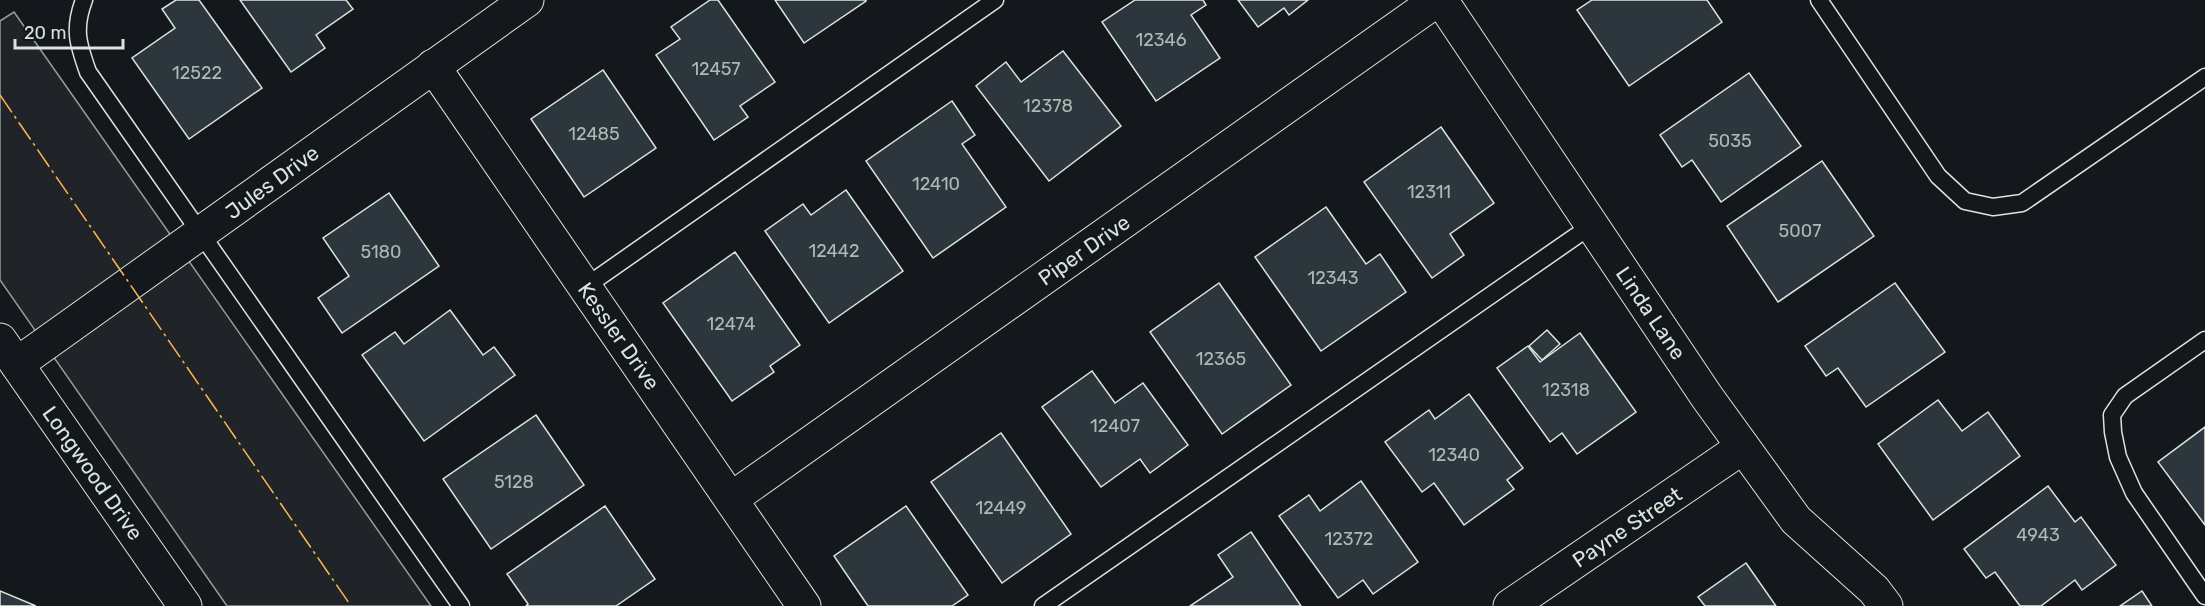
<svg xmlns="http://www.w3.org/2000/svg" width="2205" height="606" font-family="Rubik,sans-serif">
<style>
.green{fill:#202428;stroke:#939e99;stroke-width:1.5}
.building{fill:#2c363c;stroke:#d8e6dc;stroke-width:1.5}
.lines{fill:none;stroke-linecap:round;stroke-linejoin:round}
.lane-casing{stroke:#d8e6dc;stroke-width:19}
.street-casing{stroke:#d8e6dc;stroke-width:35}
.secondary-casing{stroke:#d8e6dc;stroke-width:35}
.lane{stroke:#14181c;stroke-width:16}
.street{stroke:#14181c;stroke-width:33}
.secondary{stroke:#14181c;stroke-width:33}
.power{stroke:#ffb74d;stroke-width:1.5;stroke-dasharray:21 4.5 3 4.5;stroke-linecap:butt}
.labels{text-anchor:middle;dominant-baseline:central;stroke-width:4.5;stroke-linejoin:round;paint-order:stroke}
.number-label{font-size:18px;fill:#adbab4}
.street-label{font-size:21px;fill:#d8e6dc;stroke:#14181c}
</style>
<rect width="100%" height="100%" fill="#14181c"/>
<path class="green" d="M14 12 431 606H227L0 280V21Z"/>
<g class="building">
<path d="M176 0H199L262 88 189 139 132 58 175 28 162 9Z"/>
<path d="M240 0H346L353 9 316 35 325 48 291 72Z"/>
<path d="M710 0H718L775 82 740 106 748 117 714 140 656 55 680 39 671 27Z"/>
<path d="M775 0H866V1L804 43Z"/>
<path d="M1135 0H1203L1206 5 1191 15 1220 58 1156 101 1102 22Z"/>
<path d="M1238 0H1308L1289 15 1284 8 1258 27Z"/>
<path d="M1592 0H1707L1722 22 1629 86 1577 10Z"/>
<path d="M1063 51 1121 126 1049 181 976 86 1006 62 1021 82Z"/>
<path d="M603 70 656 148 584 197 531 119Z"/>
<path d="M1749 73 1801 146 1721 202 1692 160 1682 167 1660 135Z"/>
<path d="M952 101 975 135 962 144 1006 207 933 258 866 161Z"/>
<path d="M1441 127 1494 203 1450 234 1464 255 1432 278 1364 182Z"/>
<path d="M1822 161 1874 236 1778 302 1727 226Z"/>
<path d="M846 190 903 271 829 323 765 231 803 204 811 215Z"/>
<path d="M389 193 439 266 342 333 318 298 349 276 323 238Z"/>
<path d="M1326 207 1366 264 1380 254 1406 292 1321 351 1255 257Z"/>
<path d="M735 252 800 345 770 366 774 372 732 401 663 303Z"/>
<path d="M1219 283 1291 385 1222 434 1150 332Z"/>
<path d="M1895 283 1945 352 1866 407 1838 368 1826 376 1805 346Z"/>
<path d="M450 310 483 355 494 347 515 375 424 441 362 355 395 332 404 344Z"/>
<path d="M1547 330 1560 344 1542 360 1529 346Z"/>
<path d="M1580 333 1636 412 1577 454 1562 433 1550 442 1497 368 1528 346 1540 362Z"/>
<path d="M1092 371 1115 403 1143 383 1188 445 1150 473 1140 459 1101 487 1042 407Z"/>
<path d="M1469 394 1523 468 1507 480 1514 489 1464 525 1434 483 1422 492 1385 442 1429 410 1435 419Z"/>
<path d="M1938 400 1962 431 1988 412 2020 456 1933 520 1878 444Z"/>
<path d="M536 415 584 485 491 549 443 479Z"/>
<path d="M2205 427V525L2158 462Z"/>
<path d="M1001 433 1071 534 1002 583 931 482Z"/>
<path d="M1361 481 1418 562 1373 594 1363 580 1338 598 1279 516 1309 495 1320 511Z"/>
<path d="M2048 486 2075 522 2081 517 2116 565 2082 590 2075 580 2041 606H2020L1995 572 1986 578 1964 549Z"/>
<path d="M605 506 655 579 616 606H526L528 604 507 574Z"/>
<path d="M906 506 968 595 952 606H868L834 556Z"/>
<path d="M1251 532 1301 606H1190L1233 577 1218 555Z"/>
<path d="M1746 563 1776 606H1705L1698 597Z"/>
<path d="M0 591 36 606H0Z"/>
<path d="M2142 591 2152 606H2120Z"/>
</g>
<g class="lines">
<g class="lane-casing">
<g id="lane">
<path d="M84 0C73 29 78 44 88 72L461 606"/>
<path d="M1819 0 1938 176 1965 201 1993 207 2022 203 2205 77"/>
<path d="M585 287 995 0"/>
<path d="M2205 340 2125 396 2112 415 2113 432 2118 457 2134 493 2205 596"/>
<path d="M1043 606 1592 225"/>
</g>
</g>
<g class="street-casing">
<g id="street">
<path d="M1441 0 1707 397 1796 520 1874 590 1886 606"/>
<path d="M433 66 804 606"/>
<path d="M17 364 527 0"/>
<path d="M731 499 1437 0"/>
<path d="M1510 606 1743 447"/>
</g>
</g>
<g class="secondary-casing">
<path id="secondary" d="M0 340 185 606"/>
</g>
<use href="#lane" class="lane"/>
<use href="#street" class="street"/>
<use href="#secondary" class="secondary"/>
<path class="power" d="M0 95 351 606"/>
</g>
<g class="labels">
<g class="number-label">
<text x="1161" y="40">12346</text>
<text x="716" y="69">12457</text>
<text x="197" y="73">12522</text>
<text x="1048" y="106">12378</text>
<text x="594" y="134">12485</text>
<text x="1730" y="141">5035</text>
<text x="936" y="184">12410</text>
<text x="1429" y="192">12311</text>
<text x="1800" y="231">5007</text>
<text x="834" y="251">12442</text>
<text x="381" y="252">5180</text>
<text x="1333" y="278">12343</text>
<text x="731" y="324">12474</text>
<text x="1221" y="359">12365</text>
<text x="1566" y="390">12318</text>
<text x="1115" y="426">12407</text>
<text x="1454" y="455">12340</text>
<text x="514" y="482">5128</text>
<text x="1001" y="508">12449</text>
<text x="2038" y="535">4943</text>
<text x="1349" y="539">12372</text>
</g>
<g class="street-label">
<text transform="translate(272 182) rotate(-36)">Jules Drive</text>
<text transform="translate(1084 250) rotate(-35)">Piper Drive</text>
<text transform="translate(1651 313) rotate(56)">Linda Lane</text>
<text transform="translate(619 336) rotate(55)">Kessler Drive</text>
<text transform="translate(93 473) rotate(55)">Longwood Drive</text>
<text transform="translate(1627 527) rotate(-34)">Payne Street</text>
</g>
</g>
<path d="M15 39v9h108v-9" fill="none" stroke="#d8e6dc" stroke-width="3"/>
<text x="24" y="39" font-size="18" fill="#d8e6dc" stroke="#14181c" stroke-width="4.5" paint-order="stroke">20 m</text>
</svg>
